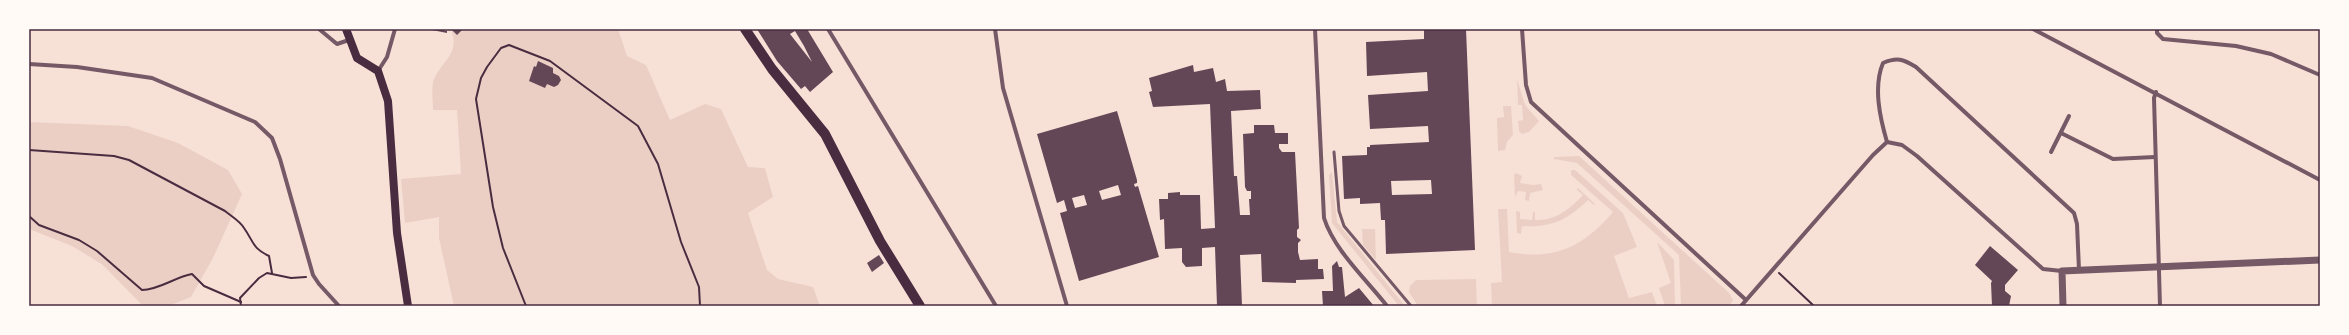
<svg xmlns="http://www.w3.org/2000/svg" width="2349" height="335" font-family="Mulish,sans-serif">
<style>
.green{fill:#ebcfc5}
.building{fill:#644757;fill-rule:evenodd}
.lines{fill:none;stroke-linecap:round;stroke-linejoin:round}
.path{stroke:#4a2c40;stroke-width:2}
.service{stroke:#755966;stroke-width:3}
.minor{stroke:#755966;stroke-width:4}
.tertiary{stroke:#755966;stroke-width:7}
.secondary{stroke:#4a2c40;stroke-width:8}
.primary{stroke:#4a2c40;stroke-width:10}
.neatline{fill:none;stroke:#4a2c40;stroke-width:1.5}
</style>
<rect width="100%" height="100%" fill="#f7e1d7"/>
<g class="green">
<path d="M451 29H618L627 56 646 65 670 120 705 104 721 109 748 167 765 168 773 197 748 213 767 270 778 279 813 287 820 306H454L439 238V217L405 223 401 179 461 174 457 110H433C433 101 431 87 434 79 444 58 460 54 451 29Z"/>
<path d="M1517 79 1525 105 1539 121 1529 132 1522 134 1519 131 1518 121 1523 120 1522 105H1518Z"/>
<path d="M1503 106H1511L1513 135 1507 142 1505 150 1498 151 1497 118 1504 117Z"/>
<path d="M29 122 128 126 178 143 228 170 242 194 213 258 191 297 168 306H143L103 265 72 246 29 229Z"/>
<path d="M1579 156 1729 293 1733 300 1729 306H1681L1679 255 1577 163 1554 159V157Z"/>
<path d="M1571 170H1575L1623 213 1637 247 1614 256 1629 298 1652 292 1657 306H1492L1491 283 1502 282 1498 209H1507L1509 252C1555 261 1584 246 1613 212L1571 175Z"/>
<path d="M1332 172 1337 222 1405 306H1399L1332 223 1329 175Z"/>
<path d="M1516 173 1522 176 1520 183 1533 185 1541 184 1543 190 1530 193 1529 201 1525 200 1526 192 1518 191 1515 197 1514 175Z"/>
<path d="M1578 188 1595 204 1594 205 1588 200C1568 220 1550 228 1522 226L1521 234 1517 233 1516 211 1520 212V219L1532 220 1533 212H1535V220C1555 221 1570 209 1583 195L1577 190Z"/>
<path d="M1362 229H1375L1376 260 1363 245Z"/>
<path d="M1657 242 1674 260 1675 306H1665L1659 288 1671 283Z"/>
<path d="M1476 279 1477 306H1418L1409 292 1410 286 1416 280Z"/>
</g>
<g class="building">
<path d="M427 29H438L447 31V33Z"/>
<path d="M451 29H463L457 35Z"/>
<path d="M757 29H807L833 72 810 92 805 86 801 89 777 61ZM795 31 804 46 812 62 790 34Z"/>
<path d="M1424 29H1466L1475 250 1386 254 1385 220H1381L1380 203 1360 204V198L1344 199 1342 156 1367 155V147H1370V145L1429 142 1428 126 1370 129 1368 95 1428 91 1427 72 1367 76 1366 42 1424 39ZM1431 180 1432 194 1392 195 1391 181Z"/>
<path d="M538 61 553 68V73L559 76 561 80 558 85 554 87 547 84 545 88 529 81 534 66 536 67Z"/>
<path d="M1193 65 1194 72 1213 68 1216 82 1225 79 1227 91 1260 90 1261 109 1231 111 1234 176H1237L1240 215H1250L1249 199H1251V191H1247L1245 187 1243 134 1254 133V125H1274L1275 133H1288V144H1279V148L1282 152H1295L1299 228 1297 230V237L1301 240 1298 243V252L1300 260 1318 259V269H1323L1324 279 1296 280V283L1262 282 1261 254 1240 255 1242 306H1217L1215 247 1202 248V266L1186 267 1182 262V248L1165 249 1164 219 1160 220 1159 199H1168V193L1180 192V195H1200L1201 229 1215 228 1210 104 1153 107 1149 92 1152 91 1149 78Z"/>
<path d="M1117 111 1137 180V183L1134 184 1135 187 1138 186 1159 257 1079 281 1060 213 1067 211 1064 200 1057 203 1037 134ZM1118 185 1121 195 1102 200 1099 191ZM1084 195 1087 205 1075 208 1072 198Z"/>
<path d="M1990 246 2018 270 2005 285V291L2011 296 2009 306H1992L1991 283 1992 281 1975 265Z"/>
<path d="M879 255 884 263 872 272 867 263Z"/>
<path d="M1337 261 1339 267H1342L1345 297 1359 288 1374 306H1323L1322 291H1333L1332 266Z"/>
</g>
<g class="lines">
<g class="path">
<path d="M29 150 114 156 129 160 225 211C231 216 240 221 244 228 254 242 252 248 269 256L272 273"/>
<path d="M29 216 39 225 79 240 97 251 142 290C159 290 175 277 192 274L204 286 241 302"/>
<path d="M1779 273 1814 306"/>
<path d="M241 306 240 298 259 278 267 273 291 278 306 277"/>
<path d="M526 306 503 248 493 207 476 99 481 78 487 67 501 48 509 45 550 61 638 126 658 164 681 242 699 287 700 306"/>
</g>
<path class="service" d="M1334 152 1339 211 1344 226 1411 306"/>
<g class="minor">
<path d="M319 29 337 44 349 40"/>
<path d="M828 29 996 306"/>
<path d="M995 29 1003 88 1067 306"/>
<path d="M1315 29 1324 218C1334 250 1366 279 1387 306"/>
<path d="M1522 29 1526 85 1531 102 1746 300"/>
<path d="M2033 29 2320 180"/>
<path d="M2157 29V33L2163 39 2236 46 2271 54 2320 75"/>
<path d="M29 64 77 67 152 78 255 122 272 138 280 159 313 275 319 284 339 306"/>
<path d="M378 71 387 57 395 29"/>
<path d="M2156 92 2154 98 2160 306"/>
<path d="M2061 133 2113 159 2155 157"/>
<path d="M1887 142C1880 118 1873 87 1883 63 1897 57 1903 59 1916 67L2074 213 2077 224 2079 270"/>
<path d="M1887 142 1902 145 1917 156 2043 269 2062 271"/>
<path d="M2051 152 2069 116"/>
<path d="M1741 306 1873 155 1887 142"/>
</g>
<path class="tertiary" d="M2063 306 2062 271 2320 260"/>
<path class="secondary" d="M346 29 357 58 378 71 388 101 397 233 408 306"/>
<path class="primary" d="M745 29 772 69 825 134 880 241 920 306"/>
</g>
<rect width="2349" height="335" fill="none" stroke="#fffaf5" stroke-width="60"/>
<rect x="30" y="30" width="2289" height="275" class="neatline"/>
</svg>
